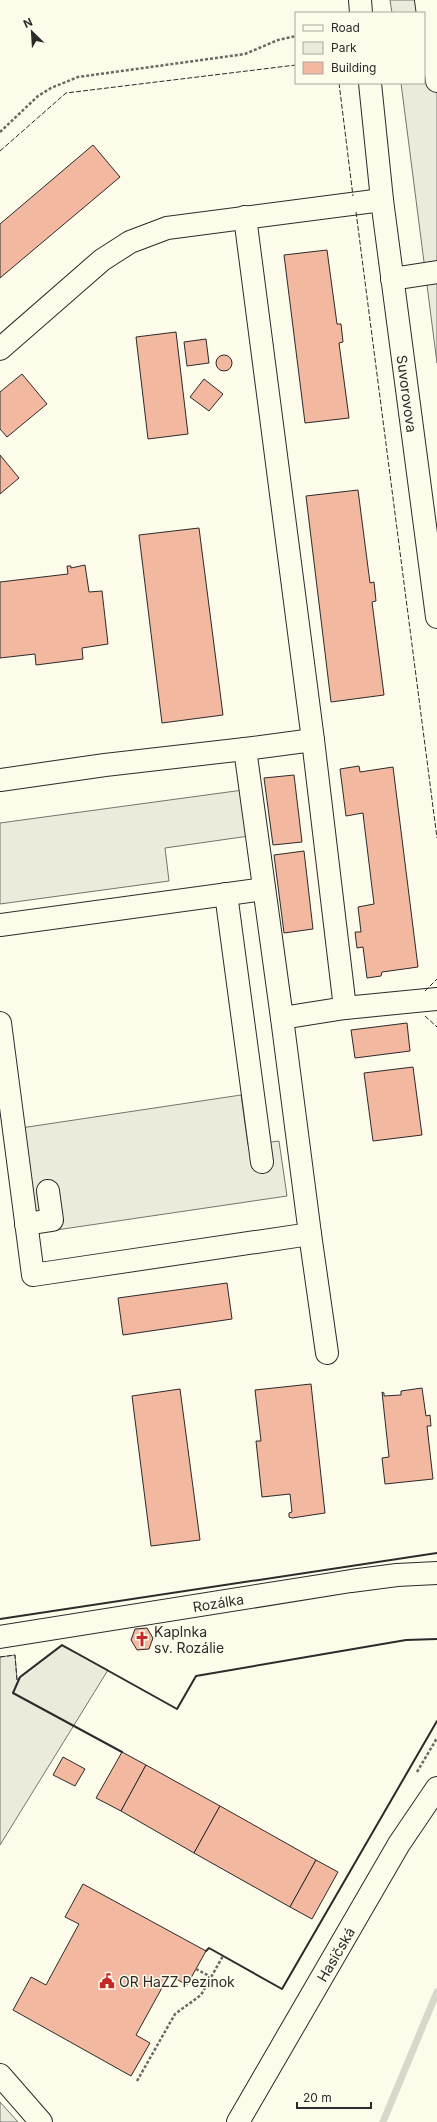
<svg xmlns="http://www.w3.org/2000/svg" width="437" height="2122" font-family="Inter,sans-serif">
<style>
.green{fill:#ecebdb;stroke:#74746e}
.parking{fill:#eceadb;stroke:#74746e}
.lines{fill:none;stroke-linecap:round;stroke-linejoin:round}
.stream{stroke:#d8d7c9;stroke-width:7}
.building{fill:#f2b8a0;stroke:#2b2b2b}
.minor-casing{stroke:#2b2b2b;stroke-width:24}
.path{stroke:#6a6964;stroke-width:2.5;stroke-dasharray:3 2;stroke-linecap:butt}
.minor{stroke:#fdfbea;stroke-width:22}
.fence{stroke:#2b2b2b;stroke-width:1;stroke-dasharray:5 2;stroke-linecap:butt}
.wall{stroke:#2b2b2b;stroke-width:2}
.labels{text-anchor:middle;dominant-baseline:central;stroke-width:3;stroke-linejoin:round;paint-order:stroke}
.street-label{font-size:14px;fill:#2b2b2b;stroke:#fdfbea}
.poi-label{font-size:14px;fill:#2b2b2b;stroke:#fdfbea;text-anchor:start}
</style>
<rect width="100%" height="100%" fill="#fdfbea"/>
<g class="green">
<path d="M390 0H437V363L401 83H424V13H392Z"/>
<path d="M62 1646 108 1670 0 1845V1657L15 1655 17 1680Z"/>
<path d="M0 2102 18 2122H0Z"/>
</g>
<g class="parking">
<path d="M243 790 249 836 165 848 169 881 0 904V823Z"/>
<path d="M241 1095 248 1145 279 1141 287 1196 36 1233 21 1128Z"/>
</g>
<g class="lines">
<path class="stream" d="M383 2122 437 1992"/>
</g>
<g class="building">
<path d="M93 145 120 177 0 278V224Z"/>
<path d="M327 250 337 324H341L343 342 339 343 349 418 305 423 284 255Z"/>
<path d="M176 332 188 434 148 439 136 337Z"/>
<path d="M206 339 209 363 187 366 184 342Z"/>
<circle cx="224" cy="363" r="8"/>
<path d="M22 374 47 404 7 437 0 429V392Z"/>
<path d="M204 379 223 394 209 411 190 397Z"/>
<path d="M0 455 19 478 0 494Z"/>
<path d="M358 490 370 583 374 582 376 601 372 602 384 695 331 702 306 496Z"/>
<path d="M199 528 223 715 162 723 139 535Z"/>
<path d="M85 565 89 592 102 591 108 644 82 648 83 659 36 665 35 654 0 658V582L68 574 67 566H71V568Z"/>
<path d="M359 766 360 772 393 767 418 967 382 972 381 976 367 978 363 947 357 948 355 932H361L358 907 374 904 364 822 363 813 346 816 340 769Z"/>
<path d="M294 775 302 842 273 845 264 778Z"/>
<path d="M304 851 313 929 284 933 274 855Z"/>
<path d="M407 1023 410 1051 355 1058 351 1030Z"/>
<path d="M413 1067 422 1135 373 1141 364 1073Z"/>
<path d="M227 1283 232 1319 123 1335 118 1298Z"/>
<path d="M311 1384 325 1513 292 1518 289 1517V1513L292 1512 290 1494 262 1497 256 1441H261L255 1390Z"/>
<path d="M422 1388 426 1416 430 1415 431 1426H427L433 1479 385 1484 382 1458 389 1457 382 1392 384 1393V1396L401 1395V1391Z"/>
<path d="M180 1389 200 1540 151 1546 132 1396Z"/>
<path d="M147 1628 153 1638 149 1649 137 1650 131 1640 135 1629Z"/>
<path d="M122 1752 146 1765 121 1811 96 1798Z"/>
<path d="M63 1757 85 1769 75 1786 53 1775Z"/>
<path d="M146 1765 220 1806 194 1853 121 1811Z"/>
<path d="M220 1806 316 1860 290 1907 194 1853Z"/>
<path d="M316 1860 338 1872 312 1919 290 1907Z"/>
<path d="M83 1884 206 1951 187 1985 169 1975 136 2035 150 2043 131 2076 13 2010 31 1977 46 1985 79 1924 65 1917Z"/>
</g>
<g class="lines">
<g class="minor-casing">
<g id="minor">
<path d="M360 0 361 13"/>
<path d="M426 0 437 81"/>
<path id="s1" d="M370 83 382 200 437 617"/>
<path d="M245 217 313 740 345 1008"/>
<path d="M392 279 437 272"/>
<path d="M0 349 102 260 130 242 167 228 382 200"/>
<path d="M313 740 245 749 282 1018 345 1008 437 999"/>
<path d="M0 780 105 765 245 749"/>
<path d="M226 894 262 1162"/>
<path d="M0 925 264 889"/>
<path d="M0 1023 33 1275 310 1234 282 1018"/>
<path d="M26 1224 52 1220 48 1191"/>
<path d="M310 1234 327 1353"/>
<path id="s2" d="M0 1637 351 1581 397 1575 437 1573"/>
<path d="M0 2075 41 2122"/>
<path id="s3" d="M238 2122 399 1844 437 1788"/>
</g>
</g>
<g class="path">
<path d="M0 132 38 96 51 88 78 77 245 54 278 40 296 36"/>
<path d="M417 1772 437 1738"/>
<path d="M196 1969 211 1977"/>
<path d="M137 2081 175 2014 201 1995 223 1956"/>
</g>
<use href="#minor" class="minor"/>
<g class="fence">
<path d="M339 83 353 196"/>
<path d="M0 151 66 93 296 65"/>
<path d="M356 212 437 838"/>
<path d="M425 991 437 979"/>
<path d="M425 1016 437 1027"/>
<path d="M0 1657 15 1655 17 1680"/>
</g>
<g class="wall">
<path d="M0 1619 437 1553"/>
<path d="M122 1752 13 1693 20 1677 62 1645 177 1709 196 1676 406 1640 437 1639"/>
<path d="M206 1951 209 1948 282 1989 437 1721"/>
</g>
</g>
<defs>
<g id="church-bare" transform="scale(1.2)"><path d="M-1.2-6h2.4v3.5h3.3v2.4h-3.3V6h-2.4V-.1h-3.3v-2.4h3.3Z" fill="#c62828" stroke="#fdfbea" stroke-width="2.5" paint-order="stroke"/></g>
<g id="civic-bare" transform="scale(1.2)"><path d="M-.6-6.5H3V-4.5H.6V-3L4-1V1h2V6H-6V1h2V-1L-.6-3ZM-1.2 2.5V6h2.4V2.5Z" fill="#c62828" stroke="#fdfbea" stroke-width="2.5" paint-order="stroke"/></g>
</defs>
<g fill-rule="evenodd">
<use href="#church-bare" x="142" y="1639"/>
<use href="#civic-bare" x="107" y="1981"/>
</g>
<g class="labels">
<g class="street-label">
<text stroke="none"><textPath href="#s1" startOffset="313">Suvorovova</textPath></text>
<text stroke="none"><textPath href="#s2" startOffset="221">Rozálka</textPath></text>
<text stroke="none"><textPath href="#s3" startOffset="194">Hasičská</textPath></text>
</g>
<g class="poi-label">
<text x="154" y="1631">Kaplnka<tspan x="154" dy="16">sv. Rozálie</tspan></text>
<text x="119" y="1981">OR HaZZ Pezinok</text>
</g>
</g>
<rect x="295" y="12" width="130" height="72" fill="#fdfbea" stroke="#a9a89e"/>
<rect x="303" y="25" width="20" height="6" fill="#fdfbea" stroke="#a9a89e"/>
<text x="331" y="32" font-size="12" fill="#2b2b2b">Road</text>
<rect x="303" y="42" width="20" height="12" fill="#ecebdb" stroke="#a9a89e"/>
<text x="331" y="52" font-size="12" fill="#2b2b2b">Park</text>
<rect x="303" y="62" width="20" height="12" fill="#f2b8a0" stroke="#a9a89e"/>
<text x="331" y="72" font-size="12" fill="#2b2b2b">Building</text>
<g transform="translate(32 32) rotate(335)" stroke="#fdfbea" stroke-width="3" paint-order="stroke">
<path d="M0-3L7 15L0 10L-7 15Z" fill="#2b2b2b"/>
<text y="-6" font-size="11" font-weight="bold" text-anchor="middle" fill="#2b2b2b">N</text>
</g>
<path d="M297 2102v6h74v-6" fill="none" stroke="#2b2b2b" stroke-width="2"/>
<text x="303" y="2102" font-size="12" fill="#2b2b2b" stroke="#fdfbea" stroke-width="3" paint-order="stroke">20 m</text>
</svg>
